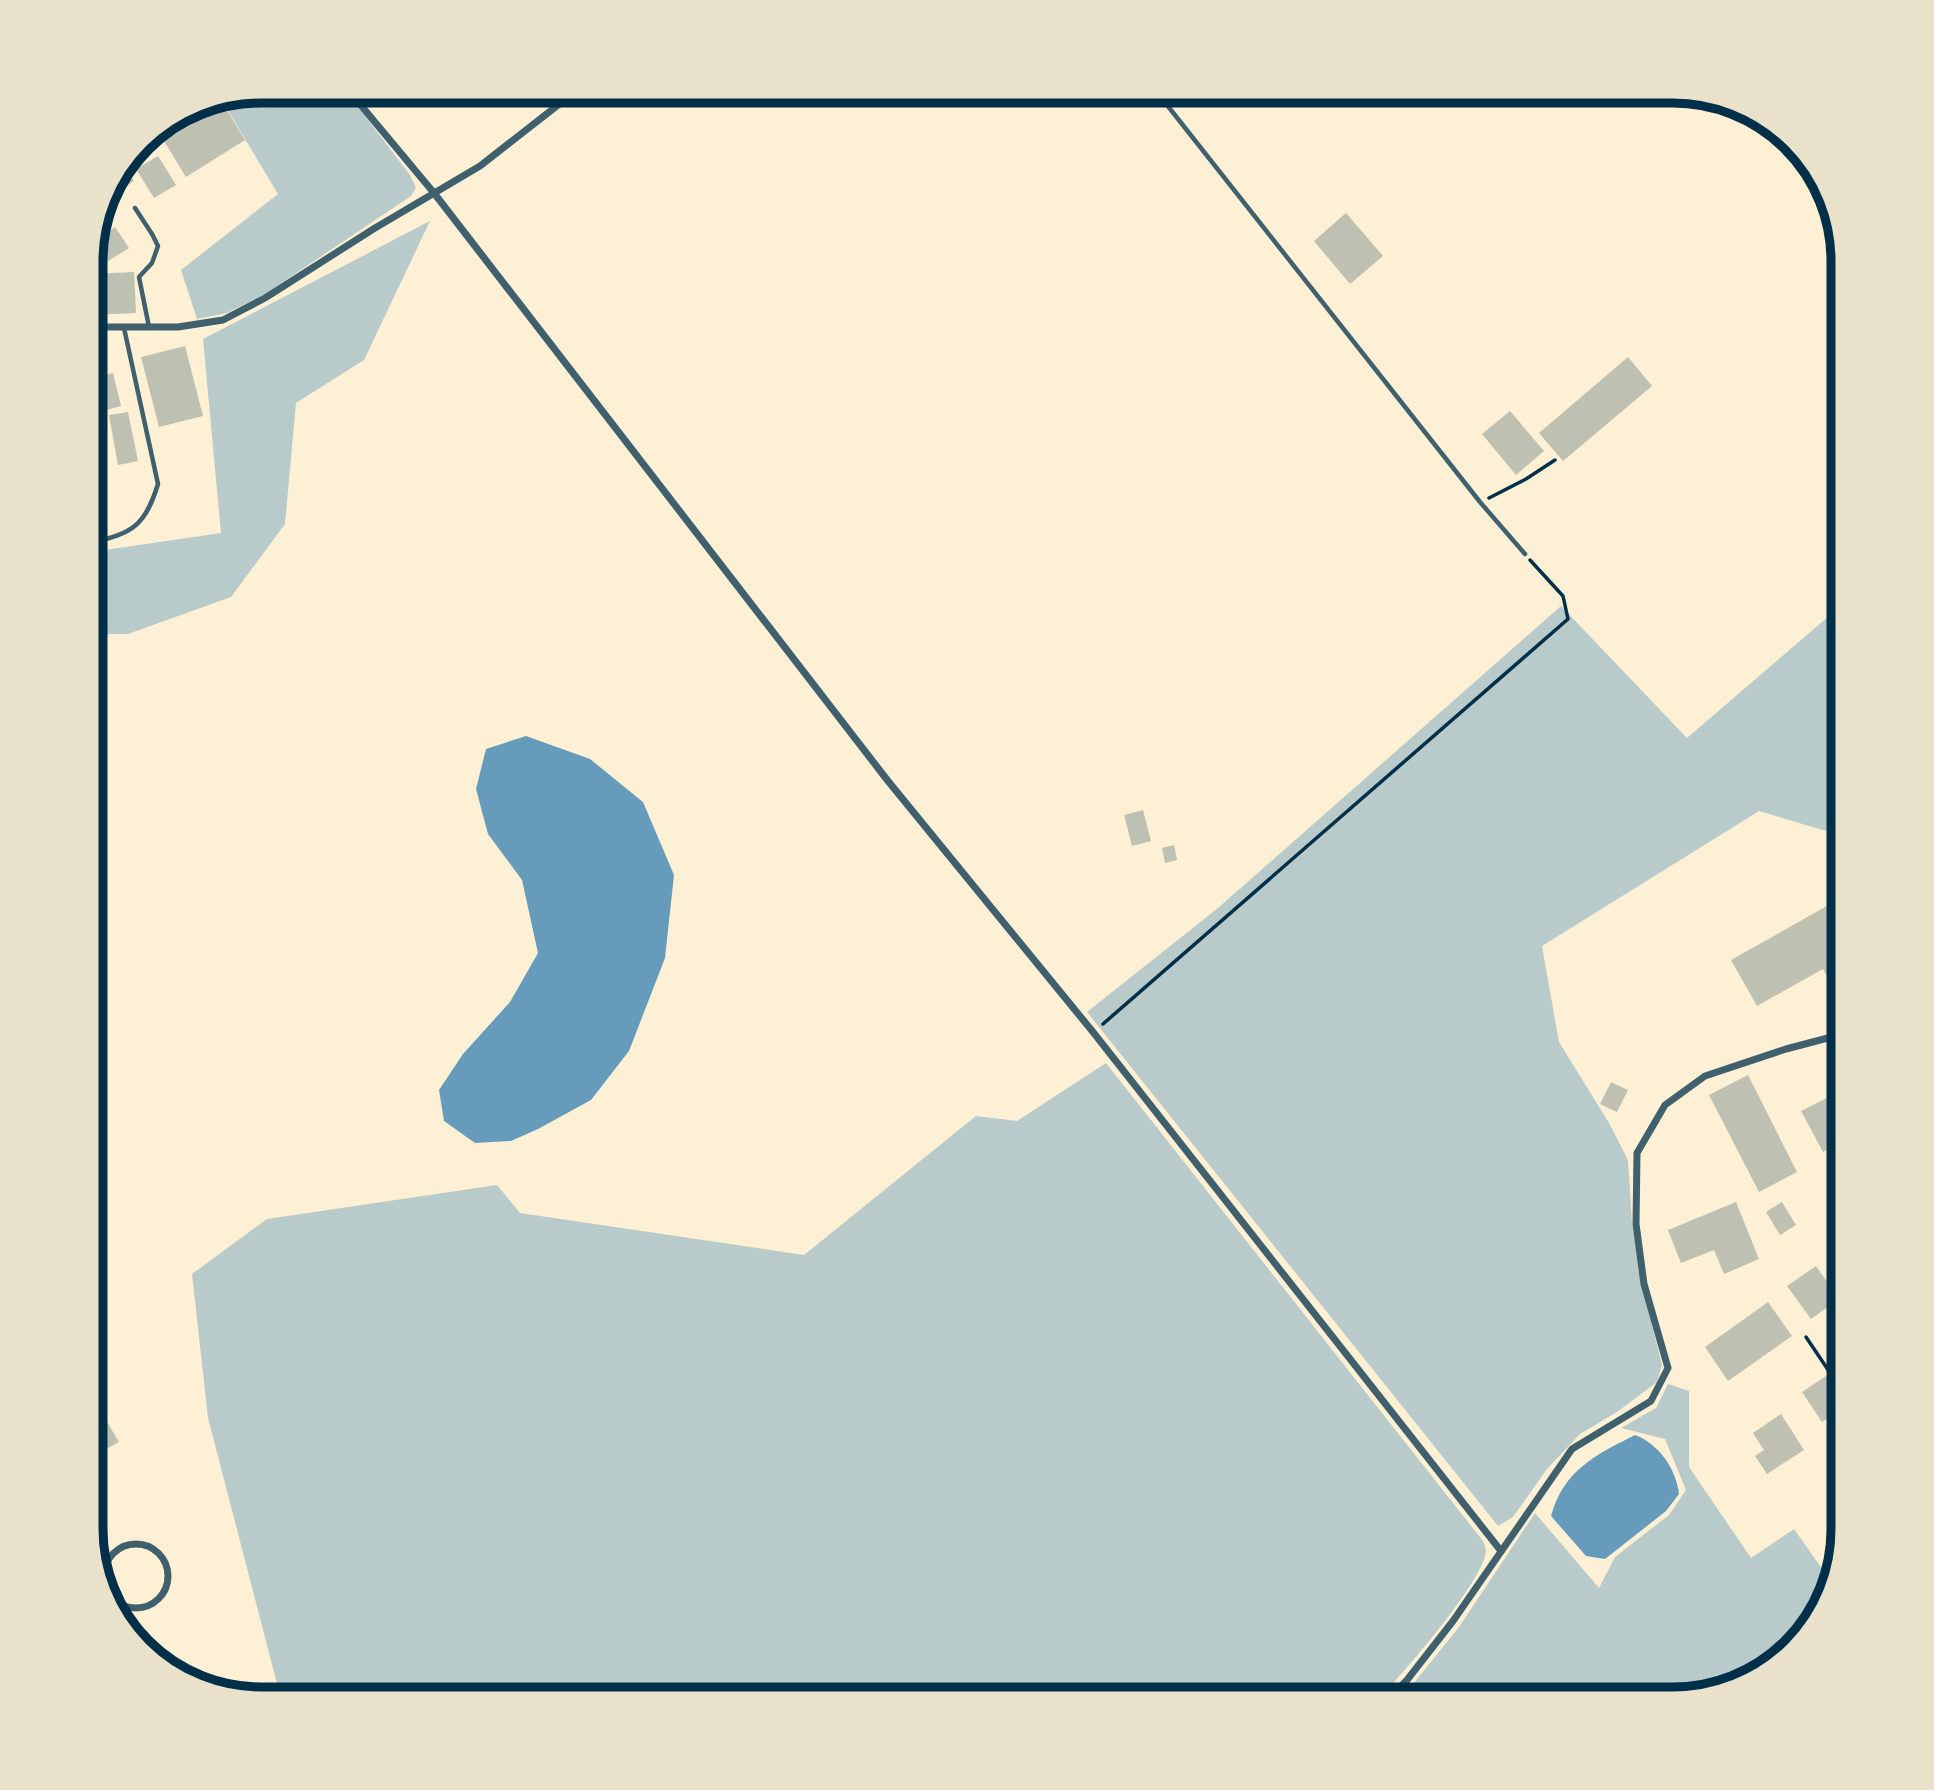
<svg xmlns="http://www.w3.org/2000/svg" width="1934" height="1790" font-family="Inter,sans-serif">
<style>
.green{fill:#b9caca}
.water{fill:#669bbc}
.building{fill:#bec0b2}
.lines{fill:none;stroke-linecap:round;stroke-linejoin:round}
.path{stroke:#003049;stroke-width:3.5}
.service{stroke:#3f606c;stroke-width:4.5}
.minor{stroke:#3f606c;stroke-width:7}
.rim{fill:none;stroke:#003049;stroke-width:9}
</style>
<rect width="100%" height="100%" fill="#fdf0d5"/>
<g class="green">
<path d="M262 91H346L410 175 416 188 411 196 265 294 227 313 197 319 181 270 278 194 221 99Z"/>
<path d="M430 221 364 360 296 403 285 524 231 597 128 634H91V552L221 533 203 339Z"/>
<path d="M1843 604V836L1759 811 1542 946 1559 1042 1609 1123 1628 1160 1632 1223 1642 1285 1662 1365 1657 1382 1617 1412 1580 1434 1547 1469 1513 1517 1498 1526 1087 1012 1218 908 1561 606 1687 738Z"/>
<path d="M1106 1063 1483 1541C1484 1544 1486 1548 1486 1551 1485 1579 1400 1678 1378 1699H281L208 1418 192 1274 267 1219 497 1185 520 1213 804 1255 976 1116 1017 1121Z"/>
<path d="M1668 1384 1689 1391V1467L1751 1558 1794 1529 1832 1583 1830 1594 1793 1649 1738 1686 1673 1699H1401L1459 1627 1535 1513 1599 1588 1615 1557 1669 1515 1686 1490 1665 1439 1621 1428 1656 1408Z"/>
</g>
<g class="water">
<path d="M526 736 590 759 643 802 674 875 665 958 629 1051 591 1100 538 1129 511 1141 475 1143 444 1121 439 1090 463 1054 510 1002 538 953 522 880 488 834 476 789 486 749Z"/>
<path d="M1635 1435C1659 1444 1676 1469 1679 1494L1666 1511 1605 1559 1586 1556 1551 1516C1563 1471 1595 1455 1635 1435Z"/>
</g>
<g class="building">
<path d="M223 104 245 140 186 177 164 141Z"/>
<path d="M158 156 176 185 154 198 136 169Z"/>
<path d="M124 166 134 181 104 201 108 187Z"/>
<path d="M1346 213 1383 256 1350 284 1314 241Z"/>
<path d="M115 227 129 248 105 263 93 245 94 242Z"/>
<path d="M134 272 136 313 91 315V274Z"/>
<path d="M91 330 103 346 94 352 99 358 91 363Z"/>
<path d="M185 346 203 416 159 427 141 357Z"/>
<path d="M1628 357 1652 386 1563 461 1539 433Z"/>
<path d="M113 373 121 406 106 410 97 377Z"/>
<path d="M1510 411 1544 451 1516 475 1482 434Z"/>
<path d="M128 412 138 461 118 465 109 415Z"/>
<path d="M91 453 100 486 91 488Z"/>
<path d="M1143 810 1151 841 1132 846 1124 815Z"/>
<path d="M1174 845 1177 860 1165 863 1162 848Z"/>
<path d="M1834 902 1843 917V993L1838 996 1823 969 1757 1006 1731 960Z"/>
<path d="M1748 1075 1797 1172 1759 1192 1709 1095Z"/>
<path d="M1611 1082 1628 1090 1617 1112 1600 1104Z"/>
<path d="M1833 1095 1843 1114V1141L1823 1152 1801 1111Z"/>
<path d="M1736 1202 1759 1259 1724 1274 1714 1250 1681 1263 1668 1230Z"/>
<path d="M1782 1202 1796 1225 1780 1235 1766 1212Z"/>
<path d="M1843 1247V1268L1833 1254Z"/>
<path d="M1816 1266 1839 1299 1811 1319 1787 1286Z"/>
<path d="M1768 1302 1792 1336 1728 1381 1705 1347Z"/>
<path d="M1826 1376 1843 1400V1407L1822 1422 1802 1392Z"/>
<path d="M91 1395 119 1442 101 1452 91 1435Z"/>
<path d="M1781 1414 1804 1450 1767 1474 1755 1456 1764 1450 1753 1433Z"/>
</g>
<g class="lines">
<g class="path">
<path d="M1489 498 1526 479 1555 460"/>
<path d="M1103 1024 1568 619 1563 596 1530 560"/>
<path d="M1806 1337 1843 1392"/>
</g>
<g class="service">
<path d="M1156 91 1480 502 1525 554"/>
<path d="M135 208 152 234 158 246 152 263 139 277 149 327"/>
<path d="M91 543C133 533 145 526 158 484L124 328"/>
</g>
<g class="minor">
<path d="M349 91 434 193 888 781 1093 1032 1501 1551"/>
<path d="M91 327H178L223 320 265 298 375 228 480 166 576 91"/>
<circle cx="136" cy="1576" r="32"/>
<path d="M1388 1699 1407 1680 1453 1621 1572 1449 1651 1401 1668 1368 1644 1284 1636 1224 1637 1153 1665 1105 1705 1076 1786 1049 1843 1034"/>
</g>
</g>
<path d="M0 0H1934V1790H0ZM261 103H1673A158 158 0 0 1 1831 261V1529A158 158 0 0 1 1673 1687H261A158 158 0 0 1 103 1529V261A158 158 0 0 1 261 103Z" fill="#e9e1ca" fill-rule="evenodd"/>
<path class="rim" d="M261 103H1673A158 158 0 0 1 1831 261V1529A158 158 0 0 1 1673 1687H261A158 158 0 0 1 103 1529V261A158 158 0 0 1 261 103Z"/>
</svg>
